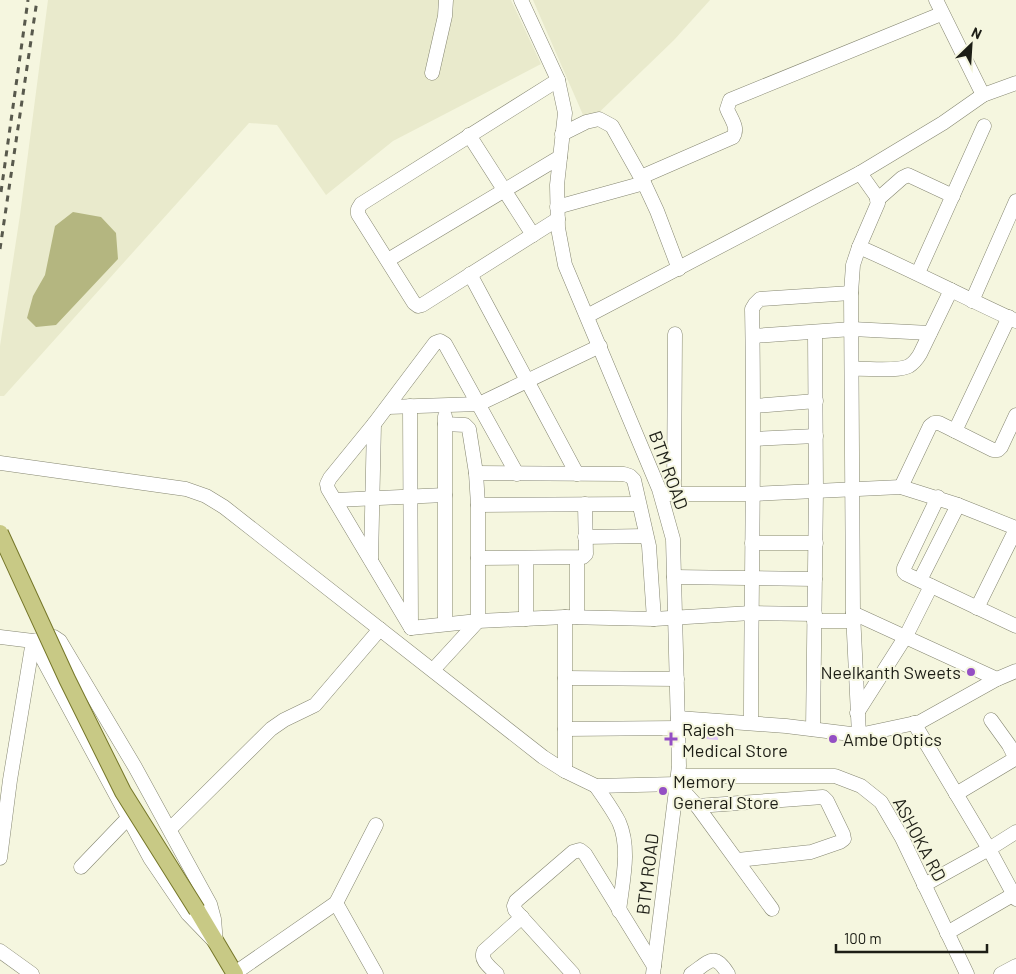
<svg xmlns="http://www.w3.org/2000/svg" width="1016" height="974" font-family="Barlow,sans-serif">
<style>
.built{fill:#e9eacc}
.water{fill:#b4b680}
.building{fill:#e0c6f7}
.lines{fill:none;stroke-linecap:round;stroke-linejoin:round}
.minor-casing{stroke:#858671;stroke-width:15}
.major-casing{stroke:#757629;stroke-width:18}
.minor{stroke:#fff;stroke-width:14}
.major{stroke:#c8c985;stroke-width:16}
.rail{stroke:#58594d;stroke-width:3;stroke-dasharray:6 6;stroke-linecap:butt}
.major-bridge-casing{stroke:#757629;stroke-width:18;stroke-linecap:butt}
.major-bridge{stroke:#c8c985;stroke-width:16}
.poi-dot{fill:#944fc4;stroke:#f5f6df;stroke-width:2}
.labels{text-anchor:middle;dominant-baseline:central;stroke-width:4;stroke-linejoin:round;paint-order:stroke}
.street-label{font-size:18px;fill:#1d1e16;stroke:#f5f6df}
.poi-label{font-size:18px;fill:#1d1e16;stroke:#f5f6df;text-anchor:start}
</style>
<rect width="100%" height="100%" fill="#f5f6df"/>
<g class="built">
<path d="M48 0H511L541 64 393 141 326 195 277 125 249 123 4 396H0V346L20 215Z"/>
<path d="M533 0H710L674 40 587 124Z"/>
</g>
<path class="water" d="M73 212 101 217 116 233 118 259 56 325 36 327 27 318 33 296 45 275 55 226Z"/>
<path class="building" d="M706 727 719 729 718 740 706 739Z"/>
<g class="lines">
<g class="minor-casing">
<g id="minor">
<path d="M521 0 558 80 565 113 557 185 558 228 565 265 659 489 673 539 679 766 653 974"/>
<path d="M936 0 983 95"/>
<path d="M432 73 445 16 446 0"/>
<path d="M562 134 586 122 599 119 612 126 644 183 657 211 679 269"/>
<path d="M469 135 533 235"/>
<path d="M641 177 733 137C739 128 731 119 727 109L730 100 941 14"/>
<path d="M877 200 902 178 908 175 953 196"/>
<path d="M557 207 644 183"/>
<path d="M558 219 422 305 418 306 414 303 358 214V209L361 204 558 80"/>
<path d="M859 247C912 270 963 297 1016 321"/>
<path d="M388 260 560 157"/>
<path d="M918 273 984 126"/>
<path d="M470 274 577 474"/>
<path d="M972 301 1016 201"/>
<path d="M587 316 860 173 943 123 983 95 1016 83"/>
<path d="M753 336 852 329 930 333"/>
<path d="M852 369C866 368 898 372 909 366 914 363 917 359 920 354L951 290"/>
<path d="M410 406 411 627"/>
<path d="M754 406 816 401"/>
<path d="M388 407 479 404 600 346"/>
<path d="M955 431 1009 317"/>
<path d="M754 439 816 436"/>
<path d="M0 463 186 489 206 496 224 507 543 757 565 771 596 786 677 784 697 806 772 909"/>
<path d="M476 473 624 474 630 476 634 480 649 546 654 619"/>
<path d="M901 487 930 426 934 423H939L993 450H998L1001 447 1016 415"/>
<path d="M661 494H753L901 487 958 505 1016 528"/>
<path d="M674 494 675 334"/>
<path d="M938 497 904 568V572L906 574 1016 626"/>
<path d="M335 500 445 495"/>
<path d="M478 505 638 504"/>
<path d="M585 537 646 536"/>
<path d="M752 543H816"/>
<path d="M478 558 583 557 586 554 585 504"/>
<path d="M577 558V617"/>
<path d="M371 560 374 424"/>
<path d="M674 577 815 579"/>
<path d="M920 580 958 505"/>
<path d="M977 608 1016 529"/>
<path d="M853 613 997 679"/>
<path d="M526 619V558"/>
<path d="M814 621H854"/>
<path d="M445 624V416"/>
<path d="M411 628 328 489 327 484 330 478 374 424 435 343 440 341 445 344 517 474"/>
<path d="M411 628 478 621 565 617 654 619 751 613 815 614"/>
<path d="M0 637 33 641 10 780 0 858"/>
<path d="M54 637 60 641 135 767 210 904 214 919 216 943 188 914 150 858 33 641Z"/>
<path d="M433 670 478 621V505L476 473 469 429 465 425 445 424"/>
<path d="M565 678 677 679"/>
<path d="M857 713 906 636 931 586"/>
<path d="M678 718 786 726 859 735 920 722 997 679 1016 671"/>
<path d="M751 723C751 585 755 447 752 309L755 304 760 299 851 293"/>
<path d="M914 723 989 849 1016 899"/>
<path d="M565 729 678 728"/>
<path d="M813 729 816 491 815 333"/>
<path d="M859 735 853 613 851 293 853 265 859 247 878 203 877 197 860 173"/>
<path d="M565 771V617"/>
<path d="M678 776H835L861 786 881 802 902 838 967 974"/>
<path d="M596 786C604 798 613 810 619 822 631 849 622 883 619 911"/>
<path d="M956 794 1013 760 1015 757 1009 745 991 720"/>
<path d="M697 806 823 797 827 801 843 834 844 839 840 842 811 852 738 860"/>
<path d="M170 829 271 729 284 720 315 705 380 629"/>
<path d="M81 867 128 818"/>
<path d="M924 885 989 849 1016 832"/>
<path d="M336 903 376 974"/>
<path d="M947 933 1016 893"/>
<path d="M0 951 32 974"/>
<path d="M235 973 336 903 376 825"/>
<path d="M497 974C491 968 479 960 484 951L522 917"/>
<path d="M573 974 515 910 514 906 516 901 573 852 580 850 585 854 654 966"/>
<path d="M691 974C709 962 714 951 728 974"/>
<path d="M1001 974 1016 966"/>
</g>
</g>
<g class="major-casing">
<path id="major" d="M197 910 235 974"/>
</g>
<use href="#minor" class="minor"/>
<use href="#major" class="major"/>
<g class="rail">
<path d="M1 192 28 0"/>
<path d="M0 249 37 0"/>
</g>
<g class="major-bridge-casing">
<path id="major-bridge" d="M0 533 67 679 123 792 197 910"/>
</g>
<use href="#major-bridge" class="major-bridge"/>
</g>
<g class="poi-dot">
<circle cx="971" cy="672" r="5"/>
<path d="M668.5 731.5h5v5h5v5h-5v5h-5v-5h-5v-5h5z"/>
<circle cx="833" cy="739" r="5"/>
<circle cx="663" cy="791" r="5"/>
</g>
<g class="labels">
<g class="street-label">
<text transform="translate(669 470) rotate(70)">BTM ROAD</text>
<text transform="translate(920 839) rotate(62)">ASHOKA RD</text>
<text transform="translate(647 874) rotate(-83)">BTM ROAD</text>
</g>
<g class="poi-label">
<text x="961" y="672" text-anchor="end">Neelkanth Sweets</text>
<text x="682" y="729">Rajesh<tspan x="682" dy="21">Medical Store</tspan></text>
<text x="843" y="739">Ambe Optics</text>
<text x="673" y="781">Memory<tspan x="673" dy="21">General Store</tspan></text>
</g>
</g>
<g transform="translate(971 45) rotate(25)" stroke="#f5f6df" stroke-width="4" paint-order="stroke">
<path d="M0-4L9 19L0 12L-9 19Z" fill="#1d1e16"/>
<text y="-8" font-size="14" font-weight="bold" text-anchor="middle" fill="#1d1e16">N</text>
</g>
<path d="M836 944v8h151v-8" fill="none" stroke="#1d1e16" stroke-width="2.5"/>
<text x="844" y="944" font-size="15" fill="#1d1e16" stroke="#f5f6df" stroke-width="4" paint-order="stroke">100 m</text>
</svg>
